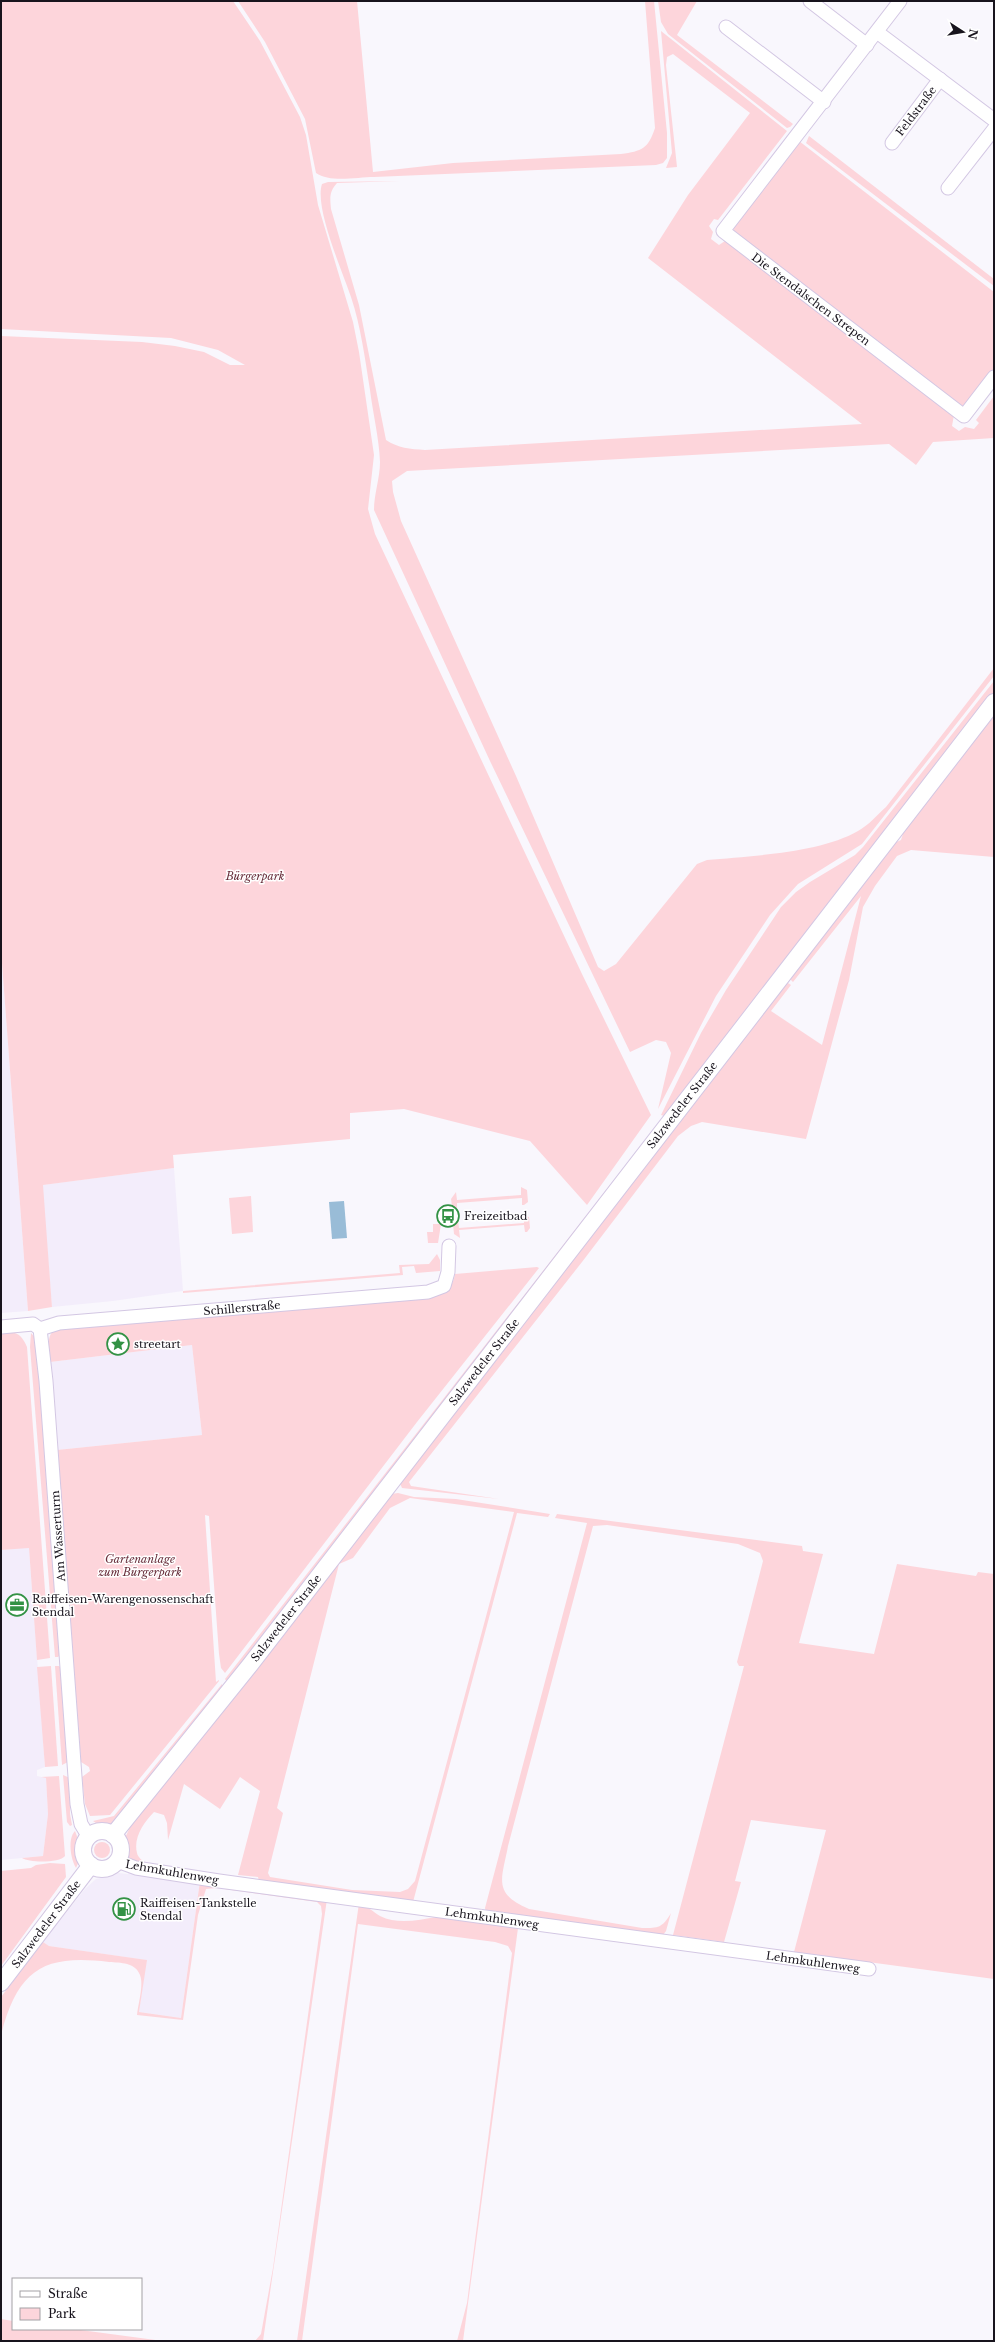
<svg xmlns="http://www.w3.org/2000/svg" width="995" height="2342" font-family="'Libre Baskerville',serif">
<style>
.built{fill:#f3edfb}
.green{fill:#fdd5db;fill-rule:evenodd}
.water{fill:#99bcd7}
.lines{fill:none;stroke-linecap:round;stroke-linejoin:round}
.minor-casing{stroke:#d3c7e3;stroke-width:15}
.major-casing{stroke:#d3c7e3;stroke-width:18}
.minor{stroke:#fff;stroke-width:13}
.major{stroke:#fff;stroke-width:16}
.labels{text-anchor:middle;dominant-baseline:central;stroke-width:3;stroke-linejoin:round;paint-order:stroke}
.street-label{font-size:11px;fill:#18141d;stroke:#fff}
.park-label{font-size:11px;font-style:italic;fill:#682e3b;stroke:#fff}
.poi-label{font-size:11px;fill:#18141d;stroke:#fff;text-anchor:start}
</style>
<rect width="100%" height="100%" fill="#f9f7fd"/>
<g class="built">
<path d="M1 950 28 1311 1 1313Z"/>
<path d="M174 1168 183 1291 113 1301 52 1307 42 1185Z"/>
<path d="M192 1345 202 1435 57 1450 50 1362Z"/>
<path d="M29 1547 45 1767 37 1770V1776L46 1778 48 1814 43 1856 1 1860V1550Z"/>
<path d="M129 1871 200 1881 181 2018 139 2012 146 1960 49 1946 43 1942 85 1889 96 1879 118 1873 128 1874Z"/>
</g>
<g class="green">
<path d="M1 1H233L260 41 300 117 306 135 318 205 353 322 359 352 374 455 368 509 375 534 582 974 651 1115 587 1205 530 1141 404 1109 350 1113V1139L173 1155 174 1168 43 1185 52 1307 28 1311 1 950V336L142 342 175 346 204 352 230 365H245L218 350 171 338 1 329Z"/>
<path d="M238 1H357L373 172 453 163 621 154C642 151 648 149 655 128L645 1H654L667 133V158L663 163 656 165 374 177C357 177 330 183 316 173L305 119 265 42Z"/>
<path d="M658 1H697L677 35 793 124 790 127 787 128 668 34 661 22Z"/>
<path d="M661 31 787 131 718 220 714 219 709 226 713 232 711 239 719 245 725 241 954 415 952 426 959 431 965 427 974 429 979 423 976 420 994 396V438L933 442 916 465 889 444 407 471 392 481 393 492 401 521 516 776 598 967 604 971 616 964 697 864 707 860C751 856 820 853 858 831 869 825 877 815 886 807L994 668V676L862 844 798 884 770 915 716 996 658 1109 671 1053 666 1042 656 1040 630 1052 490 761 374 510C374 494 380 478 380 462 379 438 373 414 370 390 365 359 361 327 351 297 343 273 314 207 322 184L328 182 400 181 337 183C329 192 330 198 331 209L359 305 386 440C398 448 410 449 425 450L862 424 648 258 688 195 750 113 673 54 667 57 666 65 677 167 666 168 672 153Z"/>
<path d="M809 136 994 279V286L806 143Z"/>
<path d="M799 141 994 292V370L965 406 962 407 735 234 733 227Z"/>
<path d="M994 681V694L667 1117 661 1115 701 1033 726 990 781 907 796 892 810 882 855 855 863 847Z"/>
<path d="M994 711V857L911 850 897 856 875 886 863 907 849 980 806 1139 702 1122 691 1126 678 1136 582 1262 409 1482 411 1486 499 1499 402 1488 399 1481 785 981 791 985 771 1011 822 1045 861 896 793 982 788 977 890 845 901 840 906 824Z"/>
<path d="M656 1126V1132L227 1682 225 1679Z"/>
<path d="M521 1187 527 1190 528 1202 524 1205H522V1198L457 1203V1210L452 1206 451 1199 456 1192 457 1200 521 1195Z"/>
<path d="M251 1196 253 1232 232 1234 229 1198Z"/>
<path d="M523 1215 529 1217 530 1228 527 1232H525L524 1225 459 1230 460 1238 454 1234 453 1224 456 1220H458L459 1228 524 1223Z"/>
<path d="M433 1224H441L438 1243H428L427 1232H433Z"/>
<path d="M437 1254 440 1260V1271L416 1273 414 1266 402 1267 403 1275 183 1293V1291L400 1273 399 1265 429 1264Z"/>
<path d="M537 1267 539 1268 417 1422 225 1673 221 1668 219 1654 209 1516 205 1515 216 1682 219 1680V1681L110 1815 90 1816 85 1804 82 1777 90 1771 89 1767 81 1762 57 1450 202 1435 192 1345 50 1362C49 1351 45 1336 56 1328L435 1296C447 1293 453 1286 455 1274Z"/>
<path d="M1 1332C15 1331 21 1333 27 1347L50 1658 37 1660 29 1548 1 1550Z"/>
<path d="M31 1333 36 1339 38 1346 60 1655 58 1657H55L30 1347Z"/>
<path d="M398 1493 414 1497 456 1499 550 1514 548 1517 517 1513 413 1902 259 1881 258 1877 238 1875 260 1791 240 1777 220 1809 184 1784 168 1840 167 1823 164 1815 154 1812C144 1822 133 1838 137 1853 138 1858 142 1859 144 1863L129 1860 124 1840 132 1823 391 1494ZM410 1498 514 1512 415 1881 408 1889 400 1892 352 1890 270 1877 268 1873 283 1813 277 1808 339 1564 353 1558 390 1508Z"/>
<path d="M557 1514 802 1546 803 1551 823 1554 799 1643 874 1654 897 1564 976 1576 978 1572 994 1574V1979L794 1952 826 1830 751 1820 735 1881 741 1882 724 1942 673 1935 744 1666H739L737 1662 763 1561 760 1553 738 1544 607 1525 593 1526 508 1846C502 1879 492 1893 529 1909L642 1928C659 1928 662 1928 671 1913L666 1931 663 1935 486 1913 485 1908 587 1523 555 1518Z"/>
<path d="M51 1666 58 1766 45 1767 37 1667Z"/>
<path d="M55 1666H59L62 1669 68 1762 62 1765Z"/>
<path d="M222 1684 223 1689 114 1823 102 1827 93 1821 114 1816Z"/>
<path d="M63 1775 70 1778V1814L72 1825 70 1826 67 1822Z"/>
<path d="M59 1776 65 1856C60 1863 29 1863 22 1858L43 1856 48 1814 46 1778 41 1777Z"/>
<path d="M75 1831C80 1843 82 1857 76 1868 71 1860 67 1839 75 1831Z"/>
<circle cx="102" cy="1850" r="8"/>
<path d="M50 1863 65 1864 66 1877 1 1966V1871L31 1868 36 1865Z"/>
<path d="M200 1881 327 1899 263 2341H255L261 2334 273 2268 322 1914 321 1906 317 1902 217 1888 206 1889 198 1915 183 2020 137 2015C138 2004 144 1985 140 1975 135 1962 121 1963 109 1962 44 1954 18 1969 1 2035V1997L43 1942 49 1946 147 1960 139 2012 181 2018Z"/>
<path d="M359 1903C369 1907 372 1911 380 1916 398 1925 418 1920 437 1917L675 1948 518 1928 463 2341H457L467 2303 512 1953 508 1946 495 1942 358 1924 302 2341H297Z"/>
<path d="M1 2319 13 2321V2329H73L163 2341H1Z"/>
</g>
<path class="water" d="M344 1201 347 1238 332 1239 329 1202Z"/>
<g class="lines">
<g class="minor-casing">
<g id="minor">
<path d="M810 1 867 45"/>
<path d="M900 1 723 231 964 416 994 377"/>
<path d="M726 27 824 102"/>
<path d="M877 32 994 120"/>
<path d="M892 143 940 79"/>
<path d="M948 188 994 129"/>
<path d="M1 1327 33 1324 40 1329"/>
<path d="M40 1329 46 1381 77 1804 81 1824 89 1837"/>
<path d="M40 1329 59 1323 428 1292 444 1286 448 1272 449 1246"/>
<path d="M117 1861 136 1868 219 1881 869 1969"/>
</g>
</g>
<g class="major-casing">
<g id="major">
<circle cx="102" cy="1850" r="19"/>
<path d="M113 1835 250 1665 994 702"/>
<path d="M1 1983 91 1865"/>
</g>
</g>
<use href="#minor" class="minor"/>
<use href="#major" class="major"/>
</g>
<defs>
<g id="bus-ring" transform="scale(1.15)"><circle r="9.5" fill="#fff" stroke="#339245" stroke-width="1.5"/><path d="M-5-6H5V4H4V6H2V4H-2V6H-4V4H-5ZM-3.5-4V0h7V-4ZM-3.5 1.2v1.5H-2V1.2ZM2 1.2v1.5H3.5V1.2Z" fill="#339245"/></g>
<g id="sight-ring" transform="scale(1.15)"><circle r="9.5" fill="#fff" stroke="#339245" stroke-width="1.5"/><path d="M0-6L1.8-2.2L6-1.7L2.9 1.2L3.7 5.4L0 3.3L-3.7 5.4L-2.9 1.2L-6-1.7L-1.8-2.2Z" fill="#339245"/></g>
<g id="office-ring" transform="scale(1.15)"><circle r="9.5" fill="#fff" stroke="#339245" stroke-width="1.5"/><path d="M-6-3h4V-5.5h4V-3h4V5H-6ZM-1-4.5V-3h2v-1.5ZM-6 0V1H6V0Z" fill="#339245"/></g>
<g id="fuel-ring" transform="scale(1.15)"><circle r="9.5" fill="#fff" stroke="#339245" stroke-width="1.5"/><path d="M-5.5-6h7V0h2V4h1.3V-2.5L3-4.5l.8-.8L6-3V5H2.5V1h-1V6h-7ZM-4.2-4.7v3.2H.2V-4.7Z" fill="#339245"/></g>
</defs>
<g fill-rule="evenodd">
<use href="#bus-ring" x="448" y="1216"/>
<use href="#sight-ring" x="118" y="1344"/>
<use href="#office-ring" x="17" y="1605"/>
<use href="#fuel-ring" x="124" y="1909"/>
</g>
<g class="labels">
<g class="street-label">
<text transform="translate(916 111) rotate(-53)">Feldstraße</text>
<text transform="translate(811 299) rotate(37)">Die Stendalschen Strepen</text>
<text transform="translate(682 1105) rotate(-52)">Salzwedeler Straße</text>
<text transform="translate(242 1308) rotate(-5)">Schillerstraße</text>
<text transform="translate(484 1362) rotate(-52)">Salzwedeler Straße</text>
<text transform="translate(58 1536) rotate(-94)">Am Wasserturm</text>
<text transform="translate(286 1618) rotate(-52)">Salzwedeler Straße</text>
<text transform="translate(172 1872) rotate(10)">Lehmkuhlenweg</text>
<text transform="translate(492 1918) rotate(8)">Lehmkuhlenweg</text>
<text transform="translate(46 1924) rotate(-53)">Salzwedeler Straße</text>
<text transform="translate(813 1962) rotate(8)">Lehmkuhlenweg</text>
</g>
<g class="park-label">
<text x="255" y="876">Bürgerpark</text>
<text x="140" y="1559">Gartenanlage<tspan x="140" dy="13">zum Bürgerpark</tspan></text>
</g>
<g class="poi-label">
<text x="464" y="1216">Freizeitbad</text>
<text x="134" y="1344">streetart</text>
<text x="32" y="1599">Raiffeisen-Warengenossenschaft<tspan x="32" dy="13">Stendal</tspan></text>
<text x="140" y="1903">Raiffeisen-Tankstelle<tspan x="140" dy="13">Stendal</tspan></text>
</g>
</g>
<rect width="995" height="2342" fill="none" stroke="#18141d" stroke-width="4"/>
<rect x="12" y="2278" width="130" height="52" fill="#ffffff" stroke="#a3a1a5"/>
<rect x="20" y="2291" width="20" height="6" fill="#ffffff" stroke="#a3a1a5"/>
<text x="48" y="2298" font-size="12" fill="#18141d">Straße</text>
<rect x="20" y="2308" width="20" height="12" fill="#fdd5db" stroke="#a3a1a5"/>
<text x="48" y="2318" font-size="12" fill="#18141d">Park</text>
<g transform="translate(963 32) rotate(102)" stroke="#ffffff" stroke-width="3" paint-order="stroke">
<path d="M0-3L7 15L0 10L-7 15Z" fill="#18141d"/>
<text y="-6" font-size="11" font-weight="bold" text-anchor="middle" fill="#18141d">N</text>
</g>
</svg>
